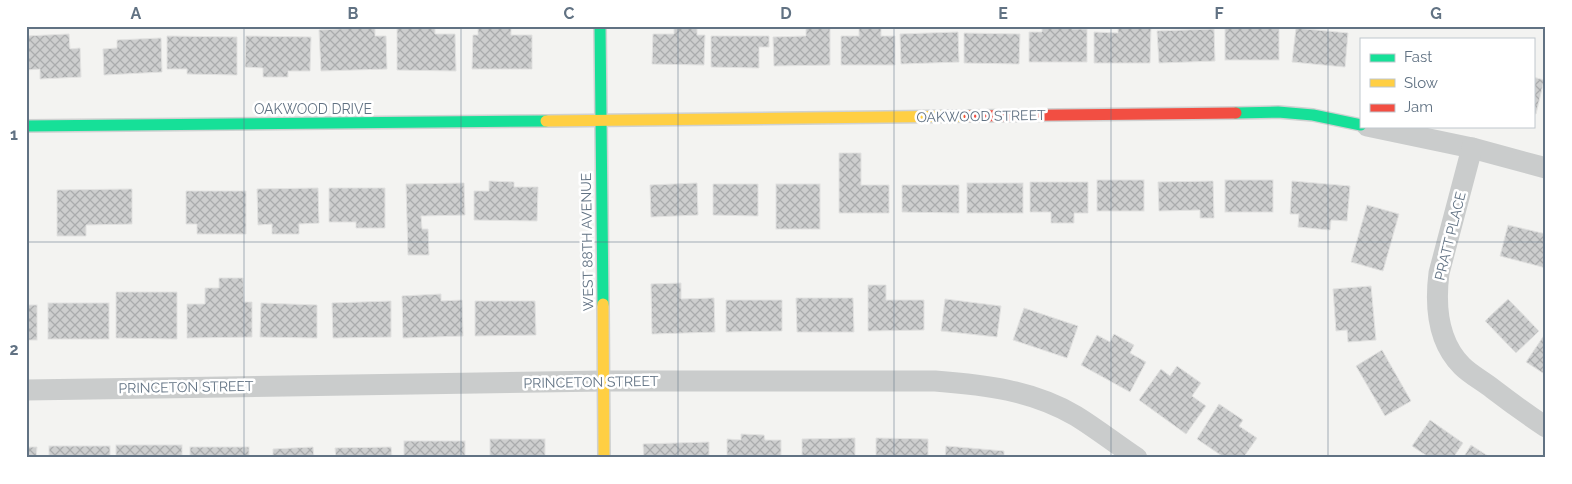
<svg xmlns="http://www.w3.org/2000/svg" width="1572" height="484" font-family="Raleway,sans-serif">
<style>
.building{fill:url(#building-cross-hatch);stroke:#e2e2e1}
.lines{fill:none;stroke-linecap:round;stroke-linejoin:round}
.fast-casing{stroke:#cfd1d1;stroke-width:14}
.slow-casing{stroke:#cfd1d1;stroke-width:14}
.jam-casing{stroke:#cfd1d1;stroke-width:14}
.street{stroke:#cacccc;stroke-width:21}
.fast{stroke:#16e098;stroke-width:11}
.slow{stroke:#ffcf43;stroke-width:11}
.jam{stroke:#f24e42;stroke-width:11}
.grid{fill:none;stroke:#617283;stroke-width:1;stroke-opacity:0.55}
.labels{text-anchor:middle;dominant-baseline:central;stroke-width:5;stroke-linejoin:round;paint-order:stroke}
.street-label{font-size:14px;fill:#617283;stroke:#fff}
.neatline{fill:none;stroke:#617283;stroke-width:2}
.grid-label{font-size:16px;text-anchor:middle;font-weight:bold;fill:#617283}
</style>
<defs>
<pattern id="building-cross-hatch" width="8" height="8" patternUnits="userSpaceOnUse" patternTransform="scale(1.25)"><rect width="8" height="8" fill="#cdcece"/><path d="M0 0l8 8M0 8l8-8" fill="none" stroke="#aaacad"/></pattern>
</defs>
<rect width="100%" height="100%" fill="#f3f3f1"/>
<g class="building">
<path d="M397 26H435V34H455L456 71 397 70Z"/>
<path d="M478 26H511V35H532V69H472L473 35H478Z"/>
<path d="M674 26H697V35H705L704 65 652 64 653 34H674Z"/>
<path d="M806 26H830V65L774 66 773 37 806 36Z"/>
<path d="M859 26H881V36H895V65H841V36H859Z"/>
<path d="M1042 26H1072V29H1087V62H1029V32H1042Z"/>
<rect x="1225" y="26" width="54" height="34"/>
<path d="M375 27V36H386L387 69 321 71 319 30Z"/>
<path d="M1118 27H1151L1150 63H1094V32L1118 33Z"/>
<path d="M1296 28 1348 33 1345 67 1292 62Z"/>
<path d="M1214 29 1215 61 1159 63 1157 31Z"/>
<path d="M958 32 959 62 901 64 900 34Z"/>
<path d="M964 33 1020 34 1019 64 964 63Z"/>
<path d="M69 34 70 49 80 48 81 77 40 79V69L26 70V36Z"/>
<path d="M167 36 237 37V75L187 74V69H167Z"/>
<path d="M246 36 311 37 310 71H288V77H263V68L245 67Z"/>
<path d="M711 36H769V47H759V68L711 67Z"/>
<path d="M161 38 162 72 104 75 103 49 117 48V40Z"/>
<path d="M1533 77 1544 80 1536 114 1533 113Z"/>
<path d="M839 153H861V185H889V213H839Z"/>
<rect x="1097" y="180" width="47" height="31"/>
<rect x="1225" y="180" width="48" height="32"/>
<path d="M489 181 514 182V187H538L537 221 474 220V191H489Z"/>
<path d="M1213 181 1214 218H1200V210L1159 211 1158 182Z"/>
<path d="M1292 181 1350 186 1347 221 1331 220 1330 230 1298 227 1299 214H1290Z"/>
<path d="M1030 182H1088V213H1074V223H1051V212H1030Z"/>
<path d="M464 183 465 215 421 216 422 229H428L429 255H408L406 184Z"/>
<path d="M697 183 698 215 651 217 650 185Z"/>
<rect x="967" y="183" width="56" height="30"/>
<path d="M713 184H758V216L713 215Z"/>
<rect x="776" y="184" width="44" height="45"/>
<path d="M902 185H959V213L902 212Z"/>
<path d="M318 188 319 223 299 224V234H272V224L258 225 257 189Z"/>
<path d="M329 188H385V228H356V222H329Z"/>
<path d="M132 189V224L86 225V236H57V190Z"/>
<rect x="26" y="191" width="2" height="57"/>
<path d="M186 191H246V234H197V224H186Z"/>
<path d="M1367 205 1399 214 1383 271 1351 262Z"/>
<path d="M1508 225 1546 234V268L1500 256Z"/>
<path d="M219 278H243L244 302H252V337L187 338V304H205V288H219Z"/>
<path d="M681 283V299L714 298 715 332 652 334 651 284Z"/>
<path d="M868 285H886V300H924V330L868 331Z"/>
<path d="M1371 286 1376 340 1348 342 1347 330 1336 331 1333 289Z"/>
<path d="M116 292H177V339L116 338Z"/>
<path d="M441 294V301L462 300 463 336 403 338 402 296Z"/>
<path d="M796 298H853L854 332H797Z"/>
<path d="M945 299 1001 306 997 337 941 331Z"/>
<path d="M1508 299 1539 331 1516 353 1485 321Z"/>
<path d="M726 300H782V331L726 332Z"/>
<path d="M391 301V337L333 338 332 303Z"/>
<path d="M475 301H535L536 335 475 336Z"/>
<rect x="48" y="303" width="61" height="36"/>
<path d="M261 303 317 305V338L260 337Z"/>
<rect x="26" y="305" width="11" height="35"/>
<path d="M1024 308 1078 326 1067 358 1013 340Z"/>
<path d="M1114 334 1134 345 1130 353 1146 362 1130 392 1081 365 1097 335 1110 342Z"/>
<path d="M1545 334H1546V375L1526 362Z"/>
<path d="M1382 350 1411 401 1385 416 1356 366Z"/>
<path d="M1177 366 1201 383 1192 396 1206 406 1186 434 1139 400 1161 369 1170 376Z"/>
<path d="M1219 404 1243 420 1239 426 1257 438 1243 458H1225L1197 439Z"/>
<path d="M1430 420 1463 443 1453 458H1430L1412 446Z"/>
<path d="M741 434 764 435 765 440H781V458H727V439L741 440Z"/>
<path d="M855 438V458H802V439Z"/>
<path d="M876 438 928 439V458H876Z"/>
<rect x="490" y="439" width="55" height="19"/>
<rect x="404" y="441" width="61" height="17"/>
<path d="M709 442V458H644L643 444Z"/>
<rect x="116" y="445" width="66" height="13"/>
<path d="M1471 445 1491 458H1463Z"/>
<rect x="49" y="446" width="61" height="12"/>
<path d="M946 446 1004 451V458H945Z"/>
<path d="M26 447H37L36 458H26Z"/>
<rect x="190" y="447" width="59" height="11"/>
<path d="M313 447 314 458H273V449Z"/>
<path d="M391 447 392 458H336L335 448Z"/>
</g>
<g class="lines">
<g class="fast-casing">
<g id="fast">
<path d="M600 26 603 304"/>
<path d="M1236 113 1278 112 1313 115 1361 125"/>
<path d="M26 126 546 121"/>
</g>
</g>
<g class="slow-casing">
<g id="slow">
<path d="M546 121 969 116"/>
<path d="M603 304 604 458"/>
</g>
</g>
<g class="jam-casing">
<path id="jam" d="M969 116 1236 113"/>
</g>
<g class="street">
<path d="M1367 126 1472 148 1546 168"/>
<path d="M1472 148 1439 273C1435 305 1437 341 1462 366 1471 375 1483 381 1493 389 1510 402 1528 415 1546 427"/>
<path d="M26 390 603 381H935C985 385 1032 390 1076 416 1097 429 1116 444 1137 458"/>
</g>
<use href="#fast" class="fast"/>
<use href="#slow" class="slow"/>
<use href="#jam" class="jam"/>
</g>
<path class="grid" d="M244 26V458M461 26V458M678 26V458M894 26V458M1111 26V458M1328 26V458M26 242H1546"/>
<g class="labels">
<g class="street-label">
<text x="313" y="109">OAKWOOD DRIVE</text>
<text transform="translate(981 116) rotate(-1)">OAKWOOD STREET</text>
<text transform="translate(1450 236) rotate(-76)">PRATT PLACE</text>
<text transform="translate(587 242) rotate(-91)">WEST 88TH AVENUE</text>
<text transform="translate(591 382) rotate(-1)">PRINCETON STREET</text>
<text transform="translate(186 387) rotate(-1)">PRINCETON STREET</text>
</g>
</g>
<rect width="1572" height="484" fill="none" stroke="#ffffff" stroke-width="55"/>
<rect x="1360" y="38" width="175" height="90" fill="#ffffff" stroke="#c0c7cd"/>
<rect x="1370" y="54" width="25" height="8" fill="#16e098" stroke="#c0c7cd"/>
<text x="1404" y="62" font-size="15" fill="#617283">Fast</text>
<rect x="1370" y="79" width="25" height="8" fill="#ffcf43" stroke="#c0c7cd"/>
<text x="1404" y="88" font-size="15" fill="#617283">Slow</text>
<rect x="1370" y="104" width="25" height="8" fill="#f24e42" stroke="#c0c7cd"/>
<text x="1404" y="112" font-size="15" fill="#617283">Jam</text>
<rect x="28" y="28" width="1516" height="428" class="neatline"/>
<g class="grid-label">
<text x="136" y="19">A</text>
<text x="353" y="19">B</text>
<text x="569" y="19">C</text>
<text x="786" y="19">D</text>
<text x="1003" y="19">E</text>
<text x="1219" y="19">F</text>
<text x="1436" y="19">G</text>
<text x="14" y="140">1</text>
<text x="14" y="355">2</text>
</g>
</svg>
